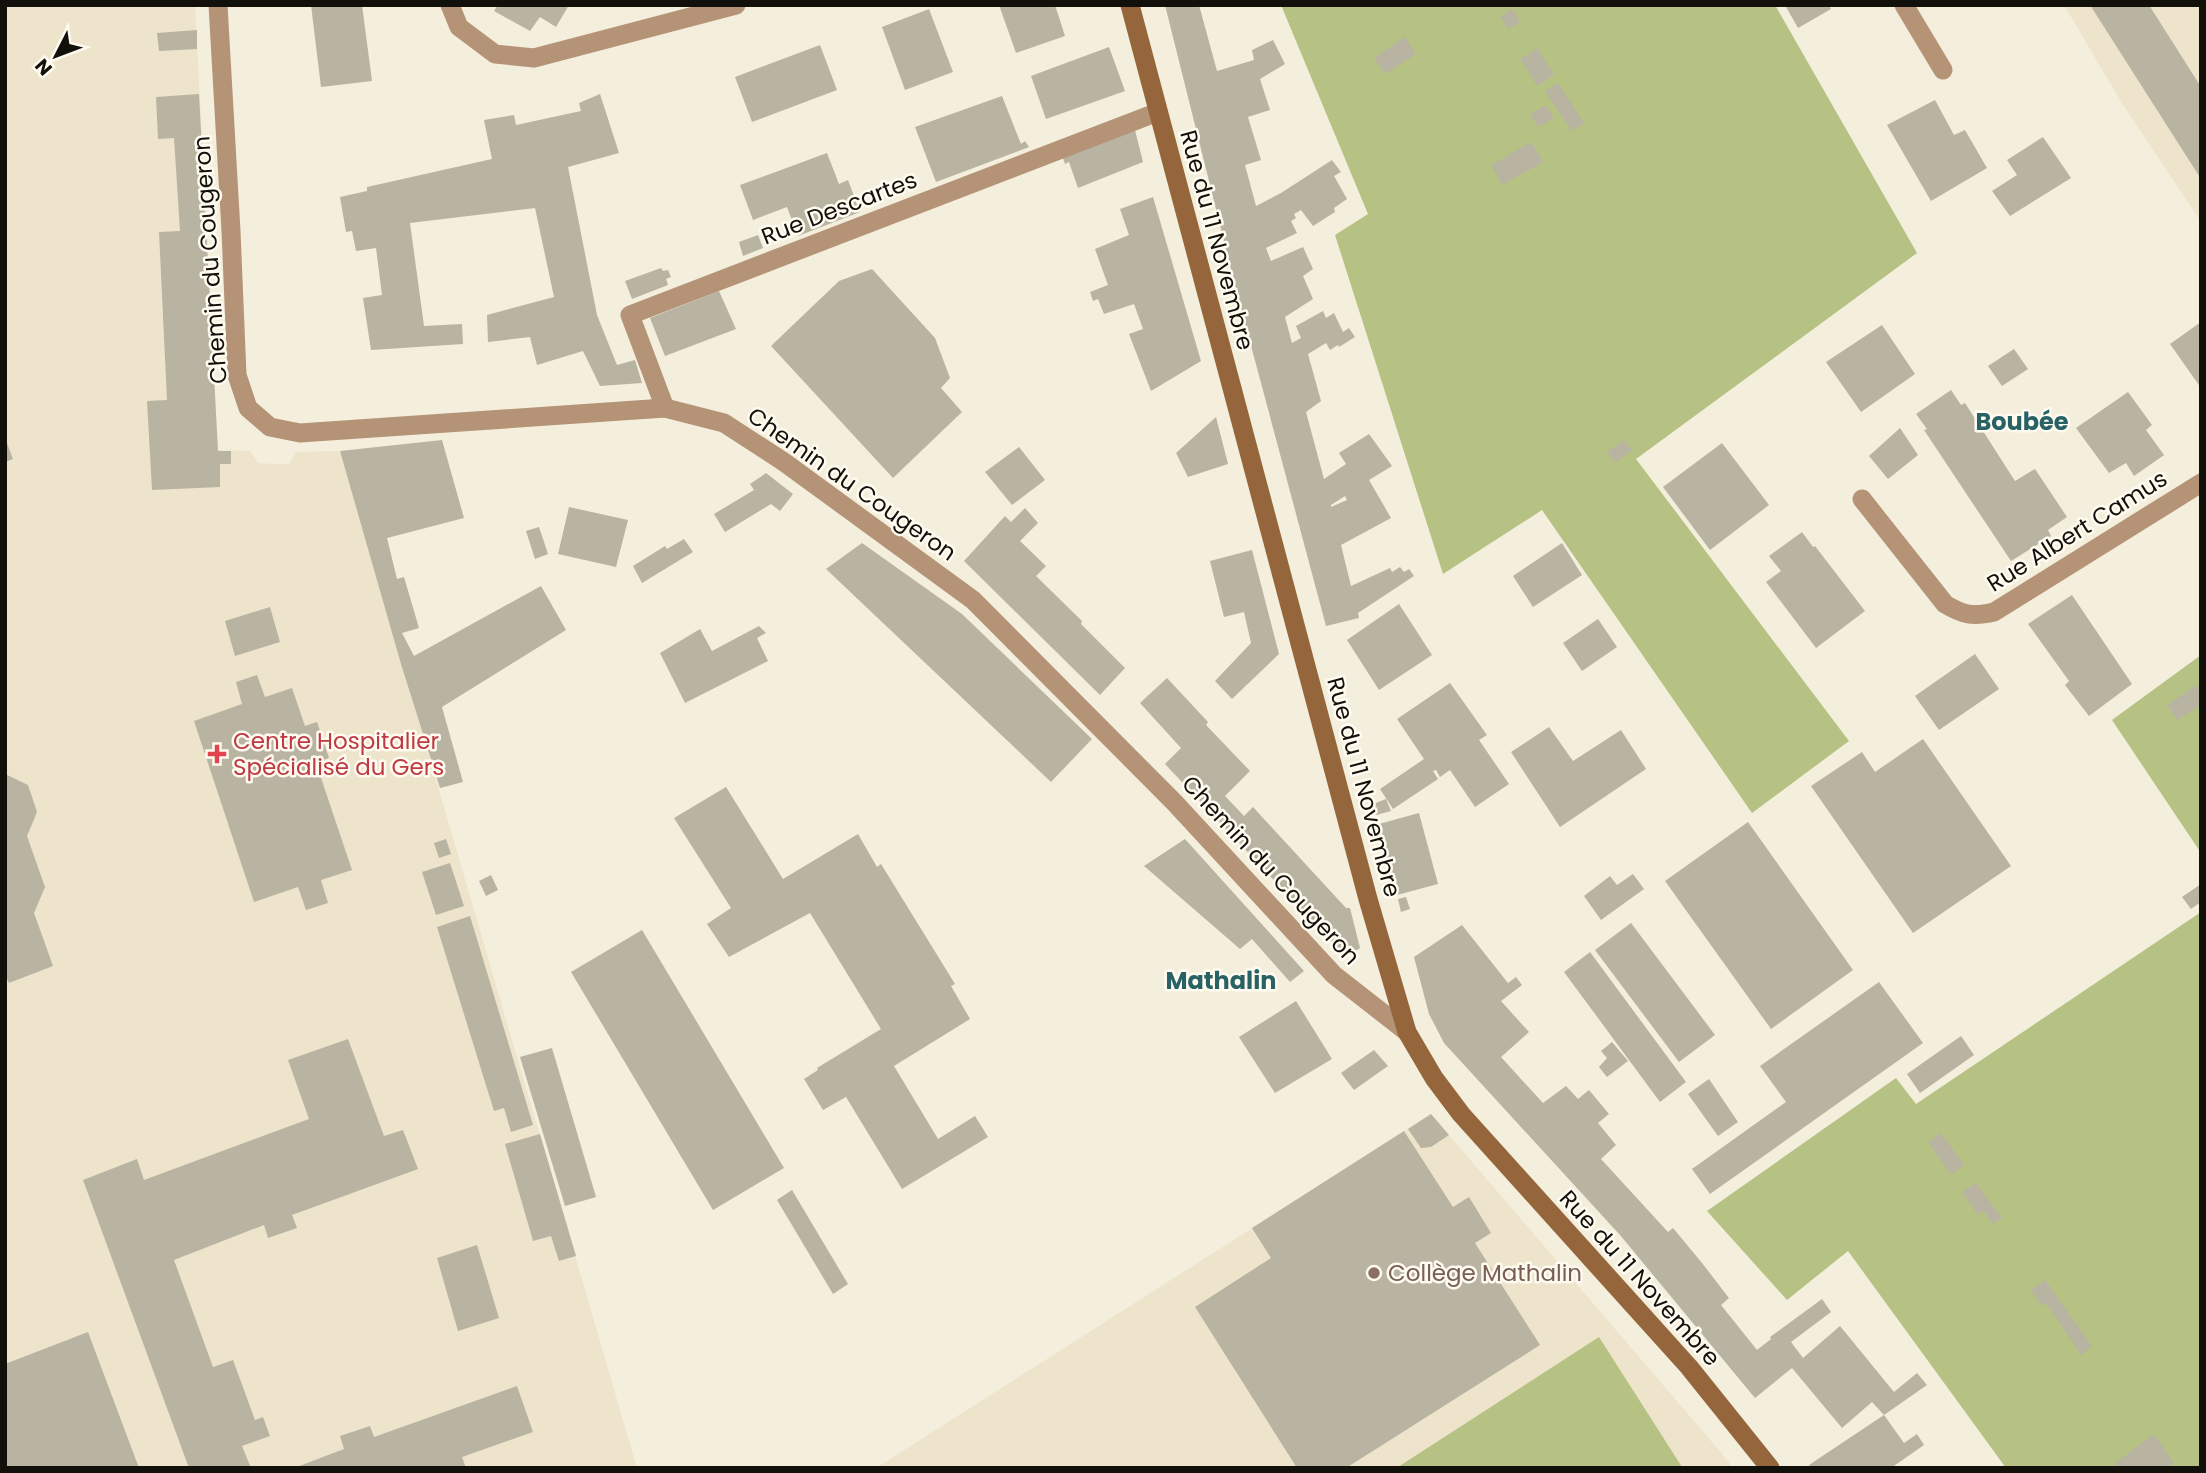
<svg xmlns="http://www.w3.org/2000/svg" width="2206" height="1473" font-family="Poppins,sans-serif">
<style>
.built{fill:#ede4cb}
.green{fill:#b6c283}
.building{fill:#b9b3a2;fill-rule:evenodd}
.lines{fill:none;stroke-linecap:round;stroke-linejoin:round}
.service{stroke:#b49377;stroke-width:19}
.minor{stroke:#b49377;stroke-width:19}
.secondary{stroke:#95663c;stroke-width:19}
.health-dot{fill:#e0444e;stroke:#fffbf1;stroke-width:2.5}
.education-dot{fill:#8d6e63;stroke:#fffbf1;stroke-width:2.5}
.labels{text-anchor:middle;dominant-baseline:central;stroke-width:5;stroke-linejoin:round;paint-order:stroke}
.street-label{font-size:23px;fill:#12100a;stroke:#fffbf1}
.health-label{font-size:23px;fill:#be3a42;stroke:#fffbf1;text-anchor:start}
.education-label{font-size:23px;fill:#785e54;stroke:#fffbf1;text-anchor:start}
.neighbourhood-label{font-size:24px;font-weight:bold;fill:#286264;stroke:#fffbf1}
</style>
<rect width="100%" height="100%" fill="#f4eedc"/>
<g class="built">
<path d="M5 5H195L218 450 250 451 258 463 274 464H289L296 452 340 451 637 1468H5Z"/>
<path d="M2064 5H2201V222L2123 105Z"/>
<path d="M1431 1114 1729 1462 1731 1468H876Z"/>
</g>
<g class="green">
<path d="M1281 5H1775L1917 253 1636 459 1849 741 1752 813 1542 510 1443 574 1335 235 1368 214Z"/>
<path d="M2201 655V853L2112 720Z"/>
<path d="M2201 912V1468H2006L1848 1251 1787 1300 1707 1211 1896 1078 1916 1104Z"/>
<path d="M1599 1337 1682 1467 1399 1468 1398 1467Z"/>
</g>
<g class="building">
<path d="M311 5H362L372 81 321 87Z"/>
<path d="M498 5H569L556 27 540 17 530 31 494 11Z"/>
<path d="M999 5H1055L1065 36 1016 53Z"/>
<path d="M1165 5H1199L1217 71 1254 60 1252 50 1273 40 1285 64 1260 79 1270 110 1248 117 1261 160 1245 165 1256 206 1281 193 1332 160 1341 172 1334 176 1347 199 1334 208 1335 212 1313 226 1301 210 1294 214 1296 218 1291 221 1297 233 1266 248 1271 261 1303 247 1313 269 1303 276 1313 299 1285 317 1292 343 1301 338 1296 326 1323 311 1326 318 1334 313 1343 332 1349 328 1355 337 1339 347 1338 345 1330 350 1326 343 1308 354 1321 401 1306 412 1324 479 1346 464 1339 453 1369 434 1392 466 1369 480 1391 518 1341 545 1351 586 1390 568 1392 572 1400 567 1404 572 1409 569 1414 576 1358 613 1359 618 1326 626 1238 297ZM1345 496 1347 500 1331 507V505Z"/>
<path d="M1785 5H1829L1831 9 1798 28Z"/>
<path d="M2090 5H2149L2201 87V179Z"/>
<path d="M929 9 953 72 905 90 882 27Z"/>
<path d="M1512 9 1520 22 1508 29 1500 17Z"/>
<path d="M197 30V49L159 51 157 33Z"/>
<path d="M1405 37 1416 54 1385 74 1374 58Z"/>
<path d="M820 45 837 90 752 122 735 77Z"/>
<path d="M1109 47 1125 91 1046 119 1031 76Z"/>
<path d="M1537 48 1554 75 1537 86 1520 59Z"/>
<path d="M1558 83 1584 123 1572 131 1545 91Z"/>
<path d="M199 94 218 451H231V464H220V487L152 490 147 401 167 400 159 232 180 231 174 138 158 139 156 97Z"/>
<path d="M600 94 619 153 568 167 597 315 617 365 635 360 642 383 600 386 583 351 537 365 530 337 488 342 487 315 554 297 535 208 410 223 424 326 462 324 463 344 371 350 363 298 382 295 376 248 356 251 352 231 346 232 340 197 367 191V187L492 159 484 120 514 115 516 125 581 111 579 103Z"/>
<path d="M1002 96 1021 144 1025 141 1029 147 936 182 915 127Z"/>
<path d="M1935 100 1954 135 1965 130 1987 168 1931 201 1887 125Z"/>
<path d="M1546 105 1554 118 1538 127 1530 114Z"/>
<path d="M1135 130 1143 162 1078 188 1069 162 1065 164 1063 158Z"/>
<path d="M2043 137 2071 178 2010 216 1992 191 2017 175 2007 160Z"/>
<path d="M1531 142 1543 162 1502 185 1491 165Z"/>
<path d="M827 153 839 184 848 180 860 212 798 236 787 207 753 220 740 185Z"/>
<path d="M1153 197 1201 361 1151 391 1129 334 1143 329 1134 304 1104 314 1098 299 1093 301 1090 292 1108 285 1095 249 1129 235 1120 209Z"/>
<path d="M758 235 763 248 743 256 739 242Z"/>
<path d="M661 268 663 271 668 270 671 277 666 279 668 285 632 299 625 281Z"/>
<path d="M872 269 935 338 950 378 941 388 962 412 893 478 771 346 839 281Z"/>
<path d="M719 291 736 329 665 356 650 318Z"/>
<path d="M2201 322V388L2170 344Z"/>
<path d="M1882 325 1915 374 1861 412 1826 362Z"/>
<path d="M2014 349 2028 369 2002 386 1988 366Z"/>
<path d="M1951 390 1961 405 1965 403 2015 481 2035 469 2067 517 2048 530 2051 536 2011 561 1924 430 1927 429 1916 414Z"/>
<path d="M2128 392 2152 425 2146 430 2164 455 2134 476 2126 463 2109 473 2076 428Z"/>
<path d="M1216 417 1228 464 1188 477 1176 453Z"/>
<path d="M1900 428 1918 455 1888 479 1869 456Z"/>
<path d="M5 438 13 459 5 462Z"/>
<path d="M442 440 464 518 387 538 397 579 404 577 419 628 402 633 414 656 541 586 566 630 442 707 463 782 440 788 401 664 340 451Z"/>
<path d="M1624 440 1632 450 1615 463 1607 452Z"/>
<path d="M1722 443 1769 505 1710 550 1663 487Z"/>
<path d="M1019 447 1045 480 1012 505 985 472Z"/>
<path d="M766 473 793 494 780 511 771 504 725 532 714 514 754 490 750 484Z"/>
<path d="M569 507 628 520 616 567 558 554Z"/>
<path d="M1025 508 1038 523 1020 541 1046 566 1036 576 1082 621 1081 624 1125 668 1100 695 964 561 1005 516 1011 522Z"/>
<path d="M539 527 548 554 535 559 526 531Z"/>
<path d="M1802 532 1813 547 1815 546 1865 611 1816 648 1766 582 1781 571 1769 556Z"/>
<path d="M684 539 693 552 642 583 633 566 665 546 667 549Z"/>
<path d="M862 543 962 614 1092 739 1051 782 826 569Z"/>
<path d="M1562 543 1582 575 1533 607 1513 576Z"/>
<path d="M1252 550 1279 654 1232 699 1215 681 1251 643 1244 612 1224 617 1210 561Z"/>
<path d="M2072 595 2132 684 2089 716 2065 685 2069 681 2028 624Z"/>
<path d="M1399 604 1432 655 1379 690 1347 640Z"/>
<path d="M270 607 280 642 235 656 225 621Z"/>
<path d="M1598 619 1617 647 1582 671 1563 643Z"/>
<path d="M759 626 766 633 757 638 768 661 685 703 660 653 700 629 712 651Z"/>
<path d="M1975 654 1999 689 1939 730 1915 696Z"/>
<path d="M257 675 265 697 292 688 305 726 317 722 329 758 316 763 352 870 321 880 328 903 306 910 298 887 254 902 194 721 242 704 236 682Z"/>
<path d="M1167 678 1208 722 1206 725 1250 771 1225 796 1244 816 1253 807 1346 908H1350L1360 948 1346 957 1165 764 1181 748 1140 703Z"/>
<path d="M1450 683 1487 735 1479 740 1509 784 1475 807 1450 770 1440 777 1436 770 1433 771 1438 779 1393 809 1380 789 1424 759 1397 719Z"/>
<path d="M2197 685 2201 691V705L2177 720 2167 705Z"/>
<path d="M1549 727 1573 761 1621 730 1646 769 1560 827 1511 752Z"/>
<path d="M1923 739 2011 866 1913 933 1811 786 1862 752 1875 772Z"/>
<path d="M5 774 28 785 37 812 27 836 45 887 34 913 53 966 9 983 5 974Z"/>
<path d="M726 787 783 879 858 834 877 867 881 864 955 984 951 986 970 1019 894 1066 938 1139 975 1116 988 1137 902 1189 846 1097 823 1110 804 1079 818 1070 817 1068 881 1029 810 913 729 957 707 924 731 908 674 818Z"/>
<path d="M1386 799 1391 811 1376 815 1373 804Z"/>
<path d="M1419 813 1438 884 1397 895 1379 824Z"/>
<path d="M1748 822 1853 970 1771 1029 1665 881Z"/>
<path d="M446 839 451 854 439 858 434 843Z"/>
<path d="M1185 839 1304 971 1290 982 1252 939 1240 949 1144 866Z"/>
<path d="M450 863 464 906 436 915 422 872Z"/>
<path d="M1633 874 1644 889 1601 920 1584 896 1610 876 1617 885Z"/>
<path d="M491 875 498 890 486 896 479 881Z"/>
<path d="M2201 884V902L2191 909 2182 897Z"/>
<path d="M1406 897 1410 909 1401 912 1398 899Z"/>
<path d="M470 916 533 1125 511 1132 504 1108 494 1111 437 927Z"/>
<path d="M1631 923 1715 1035 1679 1062 1595 950Z"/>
<path d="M1462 925 1508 983 1516 977 1522 985 1501 1001 1529 1032 1501 1057 1543 1103 1566 1086 1578 1099 1589 1090 1609 1114 1598 1123 1616 1145 1601 1159 1668 1232 1673 1228 1702 1263 1729 1298 1721 1305 1757 1350 1771 1339 1770 1337 1822 1299 1831 1312 1791 1342 1803 1358 1840 1326 1894 1392 1917 1373 1927 1385 1884 1415 1872 1402 1842 1428 1792 1368 1755 1398 1620 1235 1444 1043 1429 1014 1414 957Z"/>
<path d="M642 930 784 1168 713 1210 571 972Z"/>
<path d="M1590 952 1686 1082 1660 1102 1564 972Z"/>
<path d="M1879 982 1923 1043 1710 1194 1692 1169 1786 1102 1760 1066Z"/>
<path d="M1296 1001 1332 1059 1275 1093 1239 1037Z"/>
<path d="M1961 1036 1974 1055 1920 1093 1907 1074Z"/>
<path d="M348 1039 384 1136 403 1130 418 1169 292 1215 297 1228 268 1238 264 1225 174 1260 213 1367 233 1360 255 1420 263 1417 270 1436 242 1446 251 1468H189L83 1180 137 1159 144 1180 309 1119 288 1060Z"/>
<path d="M1612 1042 1628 1061 1607 1077 1599 1067 1607 1058 1601 1051Z"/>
<path d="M552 1048 596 1197 565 1206 520 1057Z"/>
<path d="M1374 1050 1388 1066 1354 1090 1341 1073Z"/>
<path d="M1709 1079 1738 1122 1718 1136 1688 1094Z"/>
<path d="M1431 1114 1449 1135 1431 1147 1421 1148 1408 1129Z"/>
<path d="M1404 1131 1453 1207 1469 1197 1491 1233 1475 1243 1540 1345 1346 1468H1297L1195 1307 1271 1258 1252 1228Z"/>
<path d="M1941 1133 1964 1165 1951 1175 1928 1142Z"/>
<path d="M540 1134 576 1256 559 1261 551 1236 533 1241 505 1144Z"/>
<path d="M1976 1183 2002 1218 1993 1224 1984 1211 1978 1215 1962 1192Z"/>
<path d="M792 1190 848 1284 833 1294 777 1200Z"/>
<path d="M477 1245 499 1318 458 1331 437 1258Z"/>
<path d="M2045 1280 2092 1346 2081 1355 2046 1303 2041 1306 2031 1290Z"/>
<path d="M88 1332 139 1468H8L5 1461V1364Z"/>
<path d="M517 1386 533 1432 462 1457 466 1468H294L344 1449 340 1436 370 1426 374 1437Z"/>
<path d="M1884 1415 1904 1443 1917 1434 1924 1445 1891 1468H1811L1809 1465Z"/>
<path d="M2154 1434 2174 1463 2167 1468H2118L2115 1463Z"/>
</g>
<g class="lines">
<g class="service">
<path d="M450 5 459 27 495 54 534 58 736 5"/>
<path d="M1904 5 1943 70"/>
<path d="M665 408 630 315 1158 112"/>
</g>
<g class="minor">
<path d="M218 5 231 231 237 375 248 408 270 427 300 433 665 408 724 423 784 462 973 600 1174 802 1334 975 1407 1032"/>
<path d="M1862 499 1945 604C1963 615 1973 617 1994 612L2201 483"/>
</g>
<path class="secondary" d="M1130 5 1368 899 1407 1032 1434 1078 1461 1114 1689 1367 1770 1468"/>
</g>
<path class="health-dot" d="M213.5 743.5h7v7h7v7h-7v7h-7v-7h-7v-7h7z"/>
<circle class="education-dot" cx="1374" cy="1273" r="7"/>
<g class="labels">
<g class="street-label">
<text transform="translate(839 208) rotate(-21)">Rue Descartes</text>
<text transform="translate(1217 240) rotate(75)">Rue du 11 Novembre</text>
<text transform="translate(210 260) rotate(-94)">Chemin du Cougeron</text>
<text transform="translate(852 484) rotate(35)">Chemin du Cougeron</text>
<text transform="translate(2077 531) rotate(-32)">Rue Albert Camus</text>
<text transform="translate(1364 787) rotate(75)">Rue du 11 Novembre</text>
<text transform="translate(1271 870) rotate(47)">Chemin du Cougeron</text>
<text transform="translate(1640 1278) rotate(48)">Rue du 11 Novembre</text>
</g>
<g class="health-label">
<text x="233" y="741">Centre Hospitalier<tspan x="233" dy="26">Spécialisé du Gers</tspan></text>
</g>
<g class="education-label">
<text x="1388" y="1273">Collège Mathalin</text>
</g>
<g class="neighbourhood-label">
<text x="2022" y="421">Boubée</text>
<text x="1221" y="980">Mathalin</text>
</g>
</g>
<rect width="2206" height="1473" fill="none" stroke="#12100a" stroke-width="14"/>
<g transform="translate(56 56) rotate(228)" stroke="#fffbf1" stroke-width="5" paint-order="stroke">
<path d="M0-5L12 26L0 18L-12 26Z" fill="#12100a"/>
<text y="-10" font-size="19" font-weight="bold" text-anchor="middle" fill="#12100a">N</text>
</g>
</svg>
